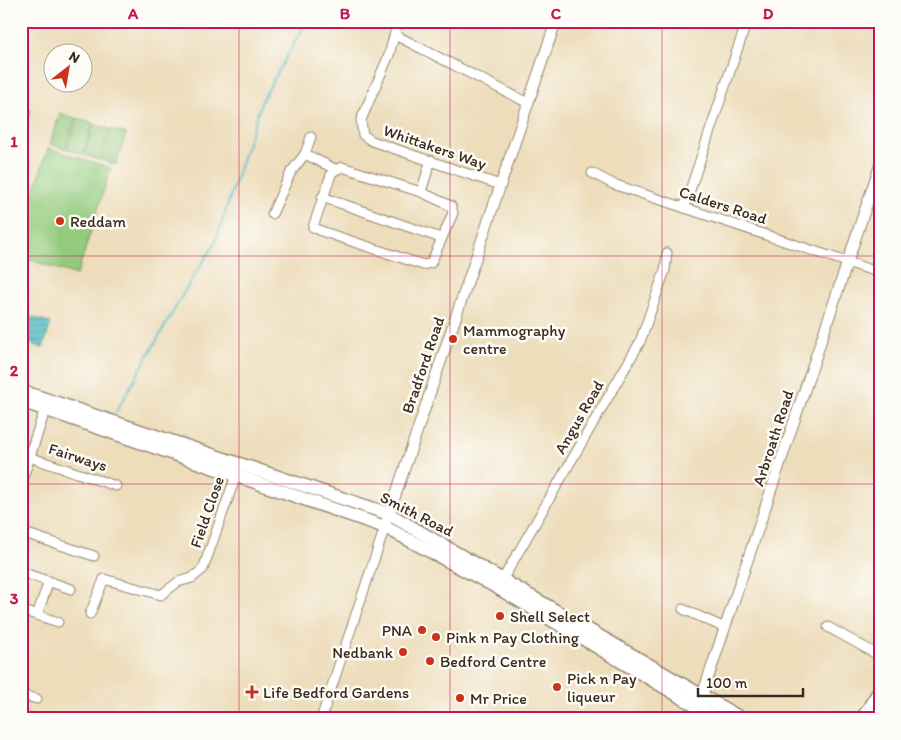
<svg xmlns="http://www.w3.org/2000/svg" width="901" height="740" font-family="Itim,sans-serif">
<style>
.grass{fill:#93ca7d;stroke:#677a4e}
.water{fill:url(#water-rules);stroke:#437270}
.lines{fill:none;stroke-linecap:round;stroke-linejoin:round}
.stream{stroke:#4bbac3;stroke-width:2}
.minor-casing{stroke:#94846c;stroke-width:11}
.tertiary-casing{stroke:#94846c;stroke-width:12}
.secondary-casing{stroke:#94846c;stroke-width:15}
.minor{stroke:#fff;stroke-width:9}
.tertiary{stroke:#fff;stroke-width:10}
.secondary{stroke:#fff;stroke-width:12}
.grid{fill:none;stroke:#c2185b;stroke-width:1;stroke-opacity:0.55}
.poi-dot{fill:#c8321e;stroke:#fdfcf7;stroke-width:2}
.labels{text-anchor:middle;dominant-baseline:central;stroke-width:5;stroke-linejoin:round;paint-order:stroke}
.street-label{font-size:16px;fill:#3b2a1e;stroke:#fdfcf7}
.poi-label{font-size:16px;fill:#3b2a1e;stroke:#fdfcf7;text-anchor:start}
.neatline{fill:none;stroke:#c2185b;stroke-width:2}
.grid-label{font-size:16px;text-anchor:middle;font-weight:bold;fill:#c2185b}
</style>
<defs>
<pattern id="water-rules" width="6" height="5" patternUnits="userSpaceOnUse" patternTransform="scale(1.25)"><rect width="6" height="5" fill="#4bbac3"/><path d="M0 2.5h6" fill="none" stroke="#40979e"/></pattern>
</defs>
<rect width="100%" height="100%" fill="#fdfcf7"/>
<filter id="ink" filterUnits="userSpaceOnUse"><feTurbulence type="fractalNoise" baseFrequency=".02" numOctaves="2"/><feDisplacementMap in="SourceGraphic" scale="10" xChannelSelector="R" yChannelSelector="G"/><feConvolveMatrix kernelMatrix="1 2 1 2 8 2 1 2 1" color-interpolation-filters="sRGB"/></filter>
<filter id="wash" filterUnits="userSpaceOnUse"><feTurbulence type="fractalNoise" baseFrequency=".0096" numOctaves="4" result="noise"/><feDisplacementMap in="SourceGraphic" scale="20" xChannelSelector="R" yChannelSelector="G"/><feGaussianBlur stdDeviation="1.12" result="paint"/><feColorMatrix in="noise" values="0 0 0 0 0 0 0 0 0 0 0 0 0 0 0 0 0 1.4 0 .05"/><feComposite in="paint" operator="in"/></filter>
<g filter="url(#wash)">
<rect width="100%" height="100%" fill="#edddbb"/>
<g class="grass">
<path d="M21 107 31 110 21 138Z"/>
<path d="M60 113 75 118 65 149 50 144Z"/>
<path d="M77 118 93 123 83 154 67 149Z"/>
<path d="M94 124 109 129 99 160 84 155Z"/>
<path d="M111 129 126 134 116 165 101 160Z"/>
<path d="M48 148 111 168 77 275 21 257V232Z"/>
</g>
<path class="water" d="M25 315 51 323 43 348 21 341V328Z"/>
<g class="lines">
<path class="stream" d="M116 412 186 289 215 243 262 100 307 21"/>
</g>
</g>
<g filter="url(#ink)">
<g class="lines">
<g class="minor-casing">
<g id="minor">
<path d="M398 21 389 55 361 120 363 135 372 141 500 185"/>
<path d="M395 35 528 103"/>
<path d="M305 154 335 169"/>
<path d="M342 167 421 192 451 206 453 213 431 263 423 265 321 231 313 227 332 172Z"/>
<path d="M592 173 613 184 880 273"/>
<path d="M421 192 431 160"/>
<path d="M322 197 441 238"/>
<path d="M684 208 747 21"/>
<path d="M272 214 291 172 305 154 311 137"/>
<path d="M29 457 116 486"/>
<path d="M21 532 94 556"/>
<path d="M21 572 71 589"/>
<path d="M500 584 640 342 665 270 667 253"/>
<path d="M683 609 725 628"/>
<path d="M21 610 58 622"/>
<path d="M90 614 104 579 161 595 178 582 192 578 203 569 238 470"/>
<path d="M37 615 49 581"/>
<path d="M828 627 880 656"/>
<path d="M21 695 37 699"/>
<path d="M21 715 35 719"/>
<path d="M321 719 385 527"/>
<path d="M691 719 697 707"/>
</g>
</g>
<g class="tertiary-casing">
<g id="tertiary">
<path d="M21 482 47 404"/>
<path d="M387 520 556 21"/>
<path d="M700 702 880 165"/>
</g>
</g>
<g class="secondary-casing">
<g id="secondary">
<path d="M21 391 389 514 742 719"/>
<path d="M21 401 385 527 498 588 718 719"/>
<path d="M862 719 880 690"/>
</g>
</g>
<use href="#minor" class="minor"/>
<use href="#tertiary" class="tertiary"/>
<use href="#secondary" class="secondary"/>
</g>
</g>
<path class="grid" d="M239 21V719M450 21V719M662 21V719M21 256H880M21 484H880"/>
<g class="poi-dot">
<circle cx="60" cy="221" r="5"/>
<circle cx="453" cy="339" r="5"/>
<circle cx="500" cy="616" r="5"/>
<circle cx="422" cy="630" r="5"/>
<circle cx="436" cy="637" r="5"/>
<circle cx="403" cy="652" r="5"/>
<circle cx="430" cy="661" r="5"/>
<circle cx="557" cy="687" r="5"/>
<path d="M249.5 684.5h5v5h5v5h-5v5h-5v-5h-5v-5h5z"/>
<circle cx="460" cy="698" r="5"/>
</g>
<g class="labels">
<g class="street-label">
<text transform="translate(435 147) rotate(19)">Whittakers Way</text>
<text transform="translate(723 205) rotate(18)">Calders Road</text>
<text transform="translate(423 365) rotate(-71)">Bradford Road</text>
<text transform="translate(579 417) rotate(-60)">Angus Road</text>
<text transform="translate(773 438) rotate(-72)">Arbroath Road</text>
<text transform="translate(78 457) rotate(18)">Fairways</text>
<text transform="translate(207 512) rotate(-71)">Field Close</text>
<text transform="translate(417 514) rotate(27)">Smith Road</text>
</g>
<g class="poi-label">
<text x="70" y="221">Reddam</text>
<text x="463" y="330">Mammography<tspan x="463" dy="18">centre</tspan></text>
<text x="510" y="616">Shell Select</text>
<text x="412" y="630" text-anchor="end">PNA</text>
<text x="446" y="637">Pink n Pay Clothing</text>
<text x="393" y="652" text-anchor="end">Nedbank</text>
<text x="440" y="661">Bedford Centre</text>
<text x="567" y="678">Pick n Pay<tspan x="567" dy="18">liqueur</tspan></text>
<text x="263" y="692">Life Bedford Gardens</text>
<text x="470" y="698">Mr Price</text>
</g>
</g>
<rect width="901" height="740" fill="none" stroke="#fdfcf7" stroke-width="55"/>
<g transform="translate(68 68) rotate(31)"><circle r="24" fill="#fdfcf7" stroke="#afa8a0"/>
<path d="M0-4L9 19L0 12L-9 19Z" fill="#c8321e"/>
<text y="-8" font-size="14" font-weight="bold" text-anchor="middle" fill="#3b2a1e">N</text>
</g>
<path d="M698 688v8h105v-8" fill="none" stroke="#3b2a1e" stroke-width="2.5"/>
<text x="706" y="688" font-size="15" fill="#3b2a1e" stroke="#fdfcf7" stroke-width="4" paint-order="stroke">100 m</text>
<rect x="28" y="28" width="846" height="684" class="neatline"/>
<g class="grid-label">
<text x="133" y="19">A</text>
<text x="345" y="19">B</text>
<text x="556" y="19">C</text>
<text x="768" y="19">D</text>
<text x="14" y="147">1</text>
<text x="14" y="376">2</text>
<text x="14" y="604">3</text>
</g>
</svg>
